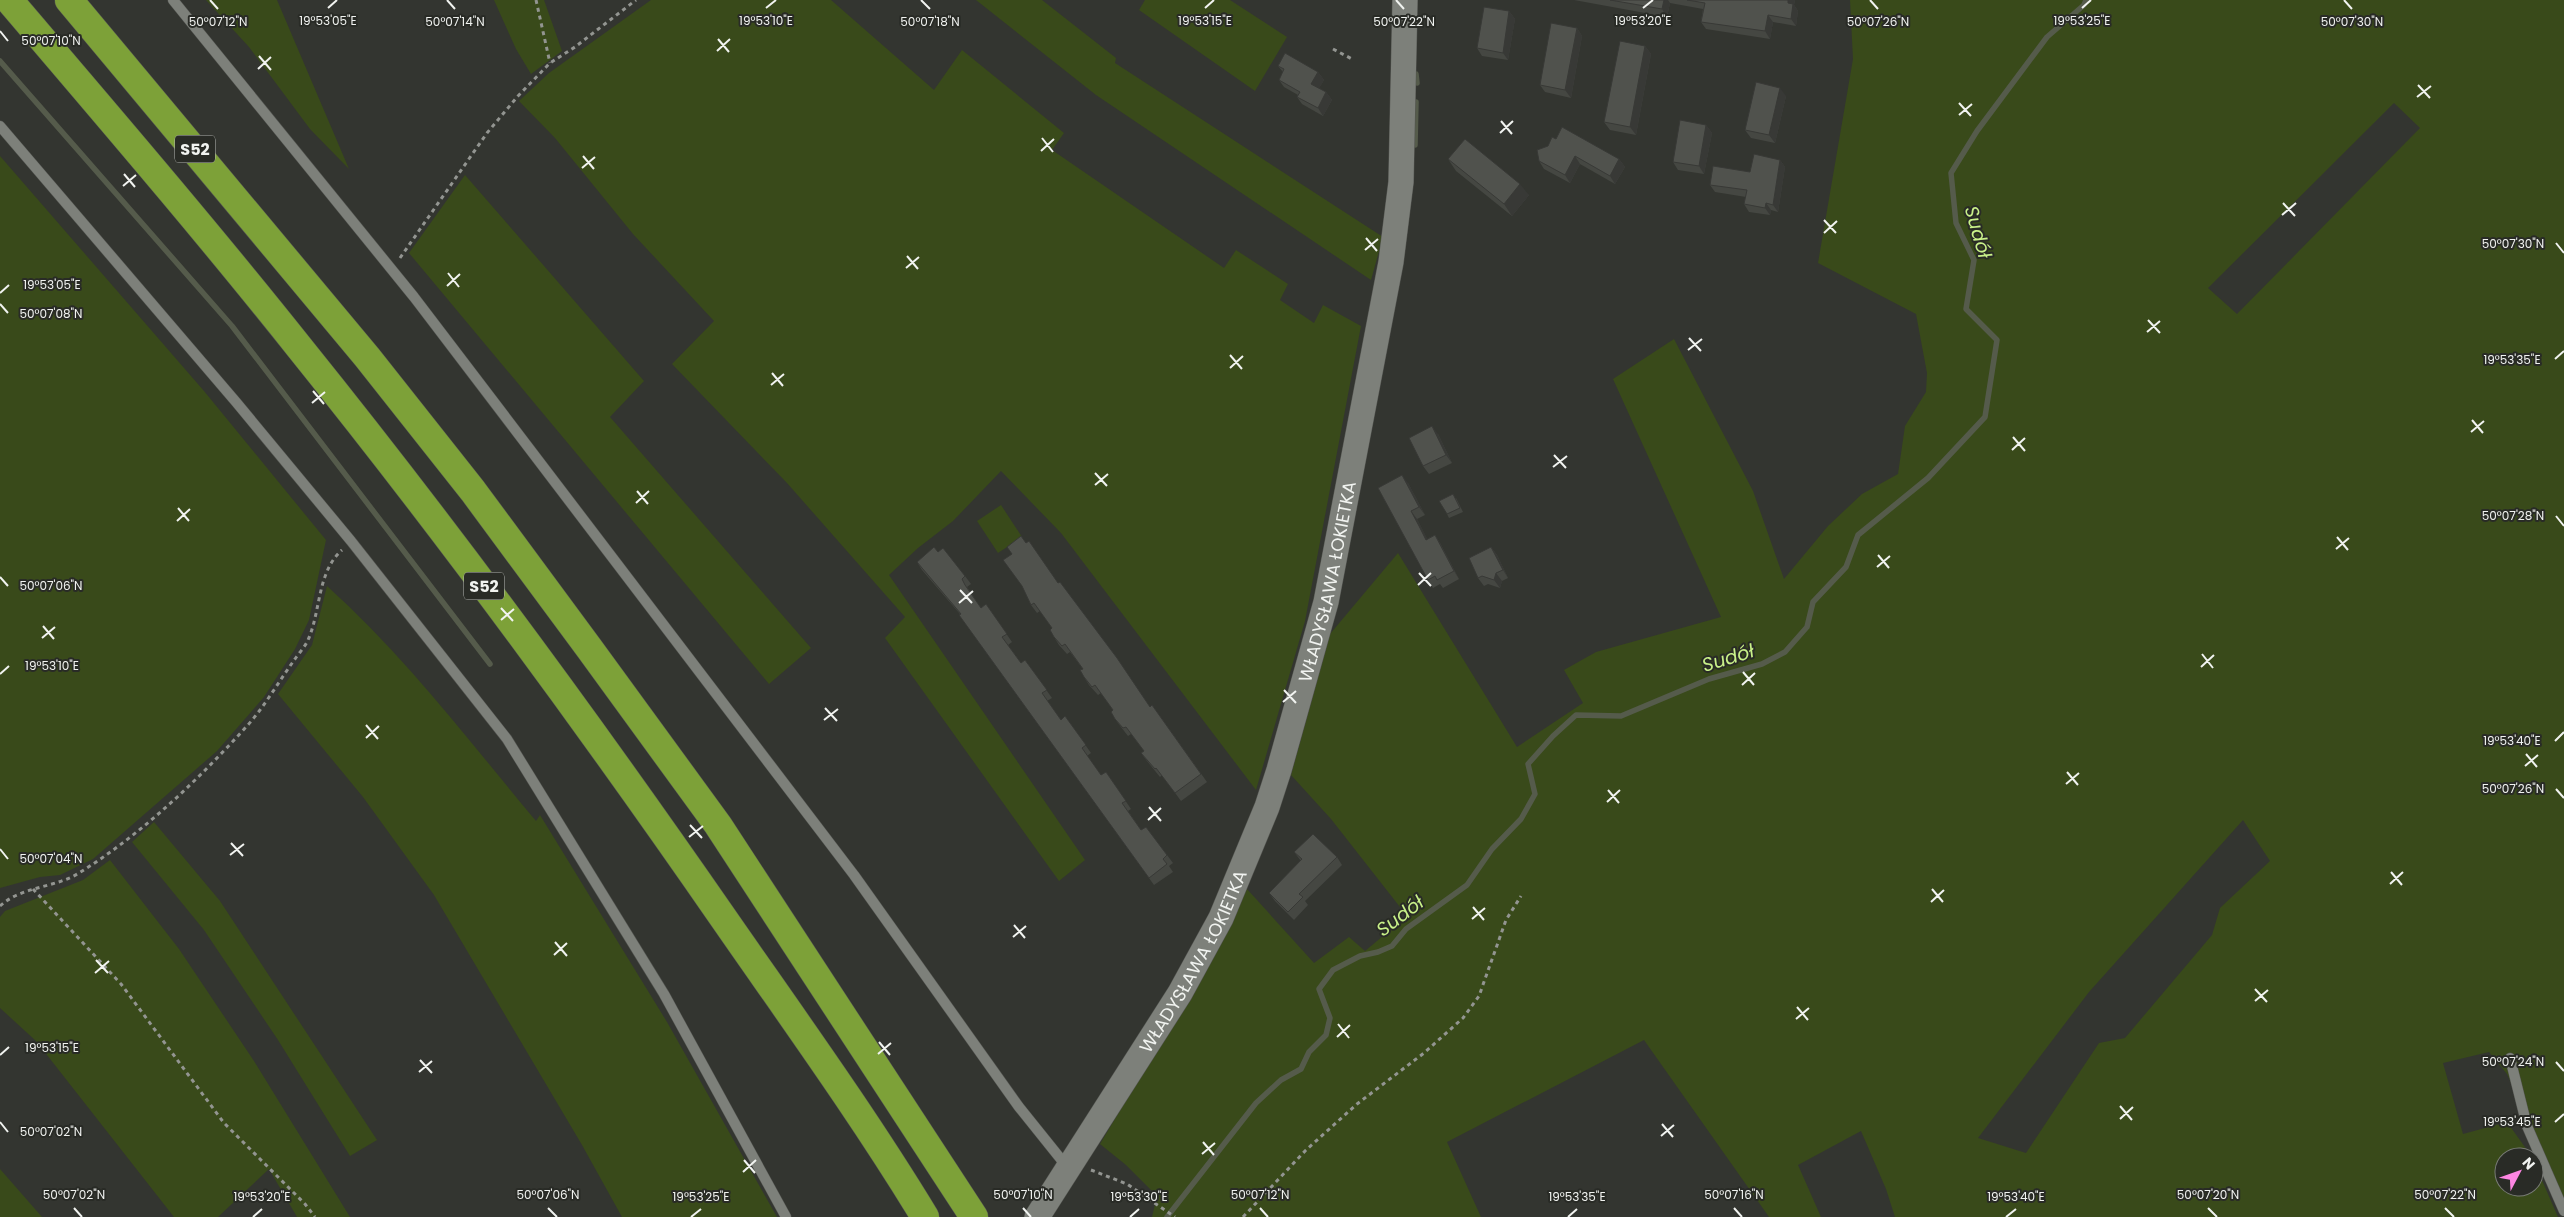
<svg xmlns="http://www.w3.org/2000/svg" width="2564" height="1217" font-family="Poppins,sans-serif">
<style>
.green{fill:#394a1a;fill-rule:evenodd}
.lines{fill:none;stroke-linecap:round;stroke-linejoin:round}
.stream{stroke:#555b4b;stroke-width:5.5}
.service-casing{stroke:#535450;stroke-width:11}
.tertiary-casing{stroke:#535450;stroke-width:26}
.motorway-casing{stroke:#535450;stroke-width:29}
.path{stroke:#939591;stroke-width:3;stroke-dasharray:4 4;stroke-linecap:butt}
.service{stroke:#7d807a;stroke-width:10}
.tertiary{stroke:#7d807a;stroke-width:25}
.motorway{stroke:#7da138;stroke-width:28}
.wall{fill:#454742}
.shaded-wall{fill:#383936}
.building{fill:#50524d;stroke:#383936}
.ticks{fill:none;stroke:#f1f3f0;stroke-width:2}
.labels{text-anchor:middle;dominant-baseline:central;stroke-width:4;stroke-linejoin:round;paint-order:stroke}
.shield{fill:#292b26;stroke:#b5b7b3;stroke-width:1}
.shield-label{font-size:16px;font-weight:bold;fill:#f1f3f0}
.street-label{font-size:18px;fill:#f1f3f0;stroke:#292b26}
.water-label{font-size:19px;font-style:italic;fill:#c9f189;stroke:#292b26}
.ticks-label{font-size:12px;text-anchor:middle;fill:#f1f3f0;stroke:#292b26;stroke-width:4;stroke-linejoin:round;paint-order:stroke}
</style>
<rect width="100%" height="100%" fill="#333530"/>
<g class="green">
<path d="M206 0H277L349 169 310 129 249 47Z"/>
<path d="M494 0H544L562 51 531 74 516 49Z"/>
<path d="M651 0H831L934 90 962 50 1064 133 1052 150 1224 268 1236 250 1288 284 1280 300 1314 323 1323 305 1361 326 1305 621 1256 790 1061 533 1001 471 953 521 918 548 889 575 1085 860 1059 881 885 638 905 617 787 483 672 364 714 321 633 234 555 138 519 101 549 73Z"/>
<path d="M976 0H1042L1116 58 1115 63 1383 237 1371 280 1096 95Z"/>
<path d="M1145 0H1230L1287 37 1255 91 1139 10Z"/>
<path d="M1850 0H2564V1199L2507 1074 2489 1052 2443 1063 2463 1134 2507 1122 2532 1157H2504V1187H2534V1162L2558 1217H1895L1886 1189 1861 1131 1798 1165 1821 1217H1769L1644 1040 1447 1142 1481 1217H1152L1157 1196 1126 1165 1100 1144 1208 963 1247 889 1314 963 1349 937 1365 951 1407 916 1331 819 1291 775 1330 634 1398 553 1517 747 1583 703 1564 670 1596 652 1721 617 1613 379 1674 339 1753 491 1784 579 1828 526 1862 494 1898 474 1905 426 1926 392 1927 373 1916 314 1818 263 1853 59ZM2394 103 2420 128 2237 314 2208 288ZM2243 820 2270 861 2220 908 2212 935 2125 1038 2099 1043 2026 1153 1978 1138 2089 992Z"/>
<path d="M0 156 204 391 326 540 309 620 295 649 264 697 217 751 93 859 60 875 40 877 0 888Z"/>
<path d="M465 175 644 381 610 417 811 648 769 684 409 253Z"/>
<path d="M1001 505 1022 537 998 553 977 521Z"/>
<path d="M327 586C405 656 469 741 536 821L540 815 667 1022 777 1217H622L582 1145 434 895 363 797 278 694 312 645Z"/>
<path d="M154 822 220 901 377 1140 350 1156 278 1040 204 930 132 842Z"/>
<path d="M110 860 179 949 254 1061 350 1217H297L269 1169 218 1217H174L36 1041 0 1008V917L5 911 83 880Z"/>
<path d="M0 1169 42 1217H0Z"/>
</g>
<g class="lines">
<g class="stream">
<path d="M0 61 232 326 490 664"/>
<path d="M1416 74 1417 83"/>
<path d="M1415 145 1416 102"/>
<path d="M1167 1217 1256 1103 1281 1080 1301 1069 1309 1052 1326 1035 1330 1018 1319 989 1333 970 1360 956 1378 952 1392 946 1406 929 1467 885 1492 849 1521 819 1535 794 1528 764 1553 736 1576 715 1621 716 1709 679 1762 664 1785 652 1807 627 1813 602 1846 567 1858 535 1928 478 1985 417 1997 340 1966 309 1974 260 1956 223 1951 173 1977 131 2047 37 2084 5 2086 0"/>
</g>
<g class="service-casing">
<g id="service">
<path d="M173 0 414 297 854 875 1019 1107 1068 1168"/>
<path d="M0 126 236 402 351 541 507 739 664 994 786 1217"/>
<path d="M2510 1058 2527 1126 2564 1211"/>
</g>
</g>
<g class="tertiary-casing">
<g id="tertiary">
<path id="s1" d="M1037 1217 1180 993 1221 918 1267 807 1279 770 1326 602 1391 262 1401 182 1405 0"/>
</g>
</g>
<g class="motorway-casing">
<g id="motorway">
<path d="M9 0C107 115 205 229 299 347 448 532 589 724 724 919 792 1017 863 1115 925 1217"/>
<path d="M69 0 367 357 473 491 589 648 718 825 974 1217"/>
</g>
</g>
<g class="path">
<path d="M536 0 550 63"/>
<path d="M1333 49 1352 59"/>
<path d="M400 258 487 133 518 96 550 63 575 47 636 0"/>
<path d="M33 889 121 984 224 1123 305 1204 315 1217"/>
<path d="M0 906C22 886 55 888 79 873 142 834 197 781 247 726 265 706 279 681 295 659 299 653 305 647 308 640 321 611 317 572 342 550"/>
<path d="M1091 1170 1127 1184 1175 1217"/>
<path d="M1243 1217 1306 1150 1357 1104 1424 1053 1463 1018 1479 996 1506 920 1521 896"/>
</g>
<use href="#service" class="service"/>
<use href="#tertiary" class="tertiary"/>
<use href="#motorway" class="motorway"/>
</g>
<g class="wall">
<path d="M1574 0H1795L1794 5 1798 11 1796 26 1773 22 1770 39 1706 29 1701 22 1703 9 1670 3 1667 17Z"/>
<path d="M1509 11 1515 19 1508 60 1482 56 1477 48Z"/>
<path d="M1577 28 1582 36 1571 98 1545 92 1540 85Z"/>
<path d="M1645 46 1651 54 1636 135 1610 130 1604 122Z"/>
<path d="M1278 66 1318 72 1324 80 1319 88 1326 92 1332 100 1323 116 1302 104 1297 97 1298 95 1284 87 1279 80 1283 72Z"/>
<path d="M1786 96 1775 143 1751 138 1745 130Z"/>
<path d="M1706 125 1712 133 1704 174 1678 170 1673 162Z"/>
<path d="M1556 139 1619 159 1625 167 1615 184 1580 164 1570 183 1544 169 1539 161 1548 146Z"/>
<path d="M1448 159 1529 195 1512 216 1456 171Z"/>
<path d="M1780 160 1785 167 1778 212 1771 210 1770 215 1749 212 1744 204 1746 197 1715 192 1710 185 1750 172Z"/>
<path d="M1438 434 1452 463 1429 474 1423 466Z"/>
<path d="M1408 483 1425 515 1417 519 1427 539 1435 535 1440 543 1459 579 1443 588 1440 584 1433 588 1428 580 1378 488Z"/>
<path d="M1456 498 1463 512 1449 518 1447 514Z"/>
<path d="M1491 547 1497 555 1508 578 1502 581 1500 588 1488 584 1484 586 1478 578Z"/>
<path d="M938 552 965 576 971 584 967 587 981 608 986 604 1012 642 1008 645 1021 663 1025 660 1052 698 1047 701 1061 720 1065 716 1091 753 1087 756 1101 775 1106 772 1131 809 1128 811 1141 830 1167 855 1173 863 1169 866 1173 872 1154 885 965 623 960 614 922 570 917 562Z"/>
<path d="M1058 583 1150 707 1152 705 1207 782 1181 801 1162 775 1160 777 1147 761 1141 753 1144 751 1131 734 1128 736 1121 727 1115 719 1113 710 1101 693 1098 695 1089 685 1084 677 1083 669 1070 652 1067 654 1059 645 1054 637 1052 628 1040 611 1037 613 1031 605Z"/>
<path d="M1294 852 1337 857 1342 865 1305 901 1308 905 1294 920 1275 901 1269 893 1301 861Z"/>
</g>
<g class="shaded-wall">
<path d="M1664 0H1668L1670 3 1667 17 1662 9Z"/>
<path d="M1788 0H1795L1794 5 1798 11 1796 26 1791 19 1788 3Z"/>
<path d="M1509 11 1515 19 1508 60 1503 53Z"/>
<path d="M1768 15 1773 22 1770 39 1765 31Z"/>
<path d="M1577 28 1582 36 1571 98 1565 90Z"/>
<path d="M1645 46 1651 54 1636 135 1630 127Z"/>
<path d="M1318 72 1324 80 1317 92 1311 84Z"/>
<path d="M1780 88 1786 96 1775 143 1769 135Z"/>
<path d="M1326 92 1332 100 1323 116 1318 108Z"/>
<path d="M1706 125 1712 133 1704 174 1699 166Z"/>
<path d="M1575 156 1580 164 1570 183 1565 175Z"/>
<path d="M1619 159 1625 167 1615 184 1610 176Z"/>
<path d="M1780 160 1785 167 1778 212 1773 205Z"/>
<path d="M1520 184 1529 195 1512 216 1504 204Z"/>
<path d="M1766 203 1771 210 1770 215 1765 208Z"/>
<path d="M1432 426 1438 434 1452 463 1446 455Z"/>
<path d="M1402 475 1408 483 1425 515 1419 507Z"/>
<path d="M1411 511 1417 519 1432 548 1426 540Z"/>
<path d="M1435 535 1440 543 1459 579 1454 571Z"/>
<path d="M1491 547 1497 555 1508 578 1503 570Z"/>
<path d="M1496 573 1502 581 1500 588 1494 580Z"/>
</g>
<g class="building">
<path d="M1610 0H1664L1662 9Z"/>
<path d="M1687 0H1788V3L1793 4 1791 19 1768 15 1765 31 1701 22 1705 3Z"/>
<path d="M1484 7 1509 11 1503 53 1477 48Z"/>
<path d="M1551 23 1577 28 1565 90 1540 85Z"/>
<path d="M1620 41 1645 46 1630 127 1604 122Z"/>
<path d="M1285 53 1318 72 1311 84 1326 92 1318 108 1297 97 1300 92 1279 80 1284 69 1278 66Z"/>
<path d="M1756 82 1780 88 1769 135 1745 130Z"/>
<path d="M1680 120 1706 125 1699 166 1673 162Z"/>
<path d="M1562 127 1619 159 1610 176 1575 156 1565 175 1539 161 1537 150 1548 146 1552 137 1556 139Z"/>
<path d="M1465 139 1520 184 1504 204 1448 159Z"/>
<path d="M1754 154 1780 160 1773 205 1766 203 1765 208 1744 204 1747 190 1710 185 1713 166 1750 172Z"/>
<path d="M1432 426 1446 455 1423 466 1409 438Z"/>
<path d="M1402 475 1419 507 1411 511 1419 526 1426 540 1435 535 1454 571 1437 580 1435 576 1428 580 1378 488Z"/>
<path d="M1453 494 1460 508 1447 514 1439 501Z"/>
<path d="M1021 536 1026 543 1029 541 1058 583 1060 582 1117 658 1150 707 1152 705 1201 774 1175 793 1156 768 1155 769 1141 753 1144 751 1126 727 1123 728 1115 719 1111 712 1113 710 1095 685 1092 687 1084 677 1080 670 1083 669 1065 644 1062 646 1054 637 1050 630 1052 628 1034 603 1031 605 1022 586 1003 560 1012 554 1007 547Z"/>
<path d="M934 547 938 552 943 548 965 576 962 579 965 585 981 608 986 604 1007 634 1002 637 1021 663 1025 660 1047 690 1042 693 1061 720 1065 716 1086 745 1082 748 1101 775 1106 772 1126 801 1122 803 1141 830 1146 827 1167 855 1163 859 1167 864 1149 878 959 615 961 614 917 562Z"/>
<path d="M1491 547 1503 570 1496 573 1494 580 1482 576 1478 578 1469 558Z"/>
<path d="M1313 834 1337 857 1299 894 1303 897 1288 912 1269 893 1302 859 1294 852Z"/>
</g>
<path class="ticks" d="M210 0 218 9M447 0 455 9M921 0 930 9M1396 0 1404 9M1870 0 1878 9M2344 0 2352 9M328 8 337 0M766 8 776 0M1205 8 1214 0M1643 8 1653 0M2082 8 2091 0M0 31 8 41M718 39 729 52M717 51 730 39M259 56 271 70M258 69 271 57M2418 85 2430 98M2417 97 2431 86M1959 103 1971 116M1959 115 1972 104M1501 121 1512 134M1500 133 1513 121M1042 138 1053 152M1041 151 1054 139M583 156 594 169M582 168 595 157M124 174 135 187M123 186 136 175M2283 203 2295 216M2282 215 2296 203M1824 220 1836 233M1824 233 1837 221M1366 238 1377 251M2556 243 2564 253M1365 250 1378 239M907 256 918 269M906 268 919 257M448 273 459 287M447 286 460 274M0 293 9 285M0 304 8 313M2148 320 2160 333M2147 332 2160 321M1689 338 1701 351M1688 350 1702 339M1230 355 1242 369M2555 359 2564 351M1230 368 1243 356M772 373 783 386M771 385 784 374M313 391 324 404M312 403 325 392M2472 420 2483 433M2471 432 2484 421M2013 437 2025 451M2012 450 2025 438M1554 455 1566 468M1553 467 1567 456M1095 473 1107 486M1095 485 1108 474M637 491 648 504M636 503 649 491M178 508 189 521M2556 516 2564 526M177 521 190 509M2337 537 2348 550M2336 549 2349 538M1878 555 1889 568M1877 567 1890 556M1419 573 1431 586M0 577 8 586M1418 585 1431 573M960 590 972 603M959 603 973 591M501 608 513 621M501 620 514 609M43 626 54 639M42 638 55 627M2202 654 2213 668M2201 667 2214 655M1743 672 1754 685M0 674 9 666M1742 685 1755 673M1284 690 1296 703M1283 702 1296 691M825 708 837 721M824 720 838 709M366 725 378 739M366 738 379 726M2555 741 2564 732M2526 754 2537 767M2525 766 2538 755M2067 772 2078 785M2066 784 2079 773M2556 789 2564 798M1608 790 1619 803M1607 802 1620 790M1149 807 1161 821M1148 820 1161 808M690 825 702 838M689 837 703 826M231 843 243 856M0 849 8 859M230 855 244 844M2391 872 2402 885M2390 884 2403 872M1932 889 1943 902M1931 902 1944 890M1473 907 1484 920M1472 919 1485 908M1014 925 1025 938M1013 937 1026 926M555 942 567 956M554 955 567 943M96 960 108 973M95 973 109 961M2255 989 2267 1002M2255 1001 2268 990M1797 1007 1808 1020M1796 1019 1809 1008M1338 1024 1349 1038M1337 1037 1350 1025M879 1042 890 1055M878 1054 891 1043M0 1055 9 1047M420 1060 432 1073M2556 1062 2564 1071M419 1072 432 1061M2120 1106 2132 1120M2120 1119 2133 1107M0 1122 8 1132M2555 1122 2564 1114M1662 1124 1673 1137M1661 1136 1674 1125M1203 1142 1214 1155M1202 1154 1215 1143M744 1160 755 1173M743 1172 756 1160M74 1208 82 1217M548 1208 557 1217M1023 1208 1031 1217M1260 1208 1268 1217M1734 1208 1742 1217M2208 1208 2217 1217M2445 1208 2454 1217M253 1217 262 1209M691 1217 701 1209M1130 1217 1139 1209M1568 1217 1577 1209M2006 1217 2016 1209"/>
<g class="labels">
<g class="shield">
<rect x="175" y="135.5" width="40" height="27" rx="4"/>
<rect x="464" y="572.5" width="40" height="27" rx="4"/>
</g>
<g class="shield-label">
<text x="195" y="149">S52</text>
<text x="484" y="586">S52</text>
</g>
<g class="street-label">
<text stroke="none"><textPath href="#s1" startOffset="705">WŁADYSŁAWA ŁOKIETKA</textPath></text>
<text stroke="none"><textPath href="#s1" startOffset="300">WŁADYSŁAWA ŁOKIETKA</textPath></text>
</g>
<g class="water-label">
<text transform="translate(1978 232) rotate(74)">Sudół</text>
<text transform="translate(1728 658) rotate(-17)">Sudół</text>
<text transform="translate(1400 916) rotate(-37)">Sudół</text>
</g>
</g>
<g class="ticks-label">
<text x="328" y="25">19°53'05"E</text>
<text x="766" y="25">19°53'10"E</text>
<text x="1205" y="25">19°53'15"E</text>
<text x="1643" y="25">19°53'20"E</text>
<text x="2082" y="25">19°53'25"E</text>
<text x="218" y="26">50°07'12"N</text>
<text x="455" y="26">50°07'14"N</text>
<text x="930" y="26">50°07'18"N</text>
<text x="1404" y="26">50°07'22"N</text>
<text x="1878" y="26">50°07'26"N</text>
<text x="2352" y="26">50°07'30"N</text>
<text x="51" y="45">50°07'10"N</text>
<text x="2513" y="248">50°07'30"N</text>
<text x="52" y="289">19°53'05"E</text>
<text x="51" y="318">50°07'08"N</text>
<text x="2512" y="364">19°53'35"E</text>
<text x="2513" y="520">50°07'28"N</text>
<text x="51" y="590">50°07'06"N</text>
<text x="52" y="670">19°53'10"E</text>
<text x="2512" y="745">19°53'40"E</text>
<text x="2513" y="793">50°07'26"N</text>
<text x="51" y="863">50°07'04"N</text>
<text x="52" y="1052">19°53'15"E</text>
<text x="2513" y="1066">50°07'24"N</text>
<text x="2512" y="1126">19°53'45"E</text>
<text x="51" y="1136">50°07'02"N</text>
<text x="74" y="1199">50°07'02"N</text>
<text x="548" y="1199">50°07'06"N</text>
<text x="1023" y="1199">50°07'10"N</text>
<text x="1260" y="1199">50°07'12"N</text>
<text x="1734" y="1199">50°07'16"N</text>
<text x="2208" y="1199">50°07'20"N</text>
<text x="2445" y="1199">50°07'22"N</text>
<text x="262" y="1201">19°53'20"E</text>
<text x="701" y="1201">19°53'25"E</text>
<text x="1139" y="1201">19°53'30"E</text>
<text x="1577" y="1201">19°53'35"E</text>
<text x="2016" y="1201">19°53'40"E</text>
</g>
<g transform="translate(2519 1172) rotate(49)"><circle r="24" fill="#292b26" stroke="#797b77"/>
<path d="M0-4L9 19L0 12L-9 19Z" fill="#fd86e2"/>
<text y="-8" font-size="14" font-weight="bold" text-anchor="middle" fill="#f1f3f0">N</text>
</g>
</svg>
